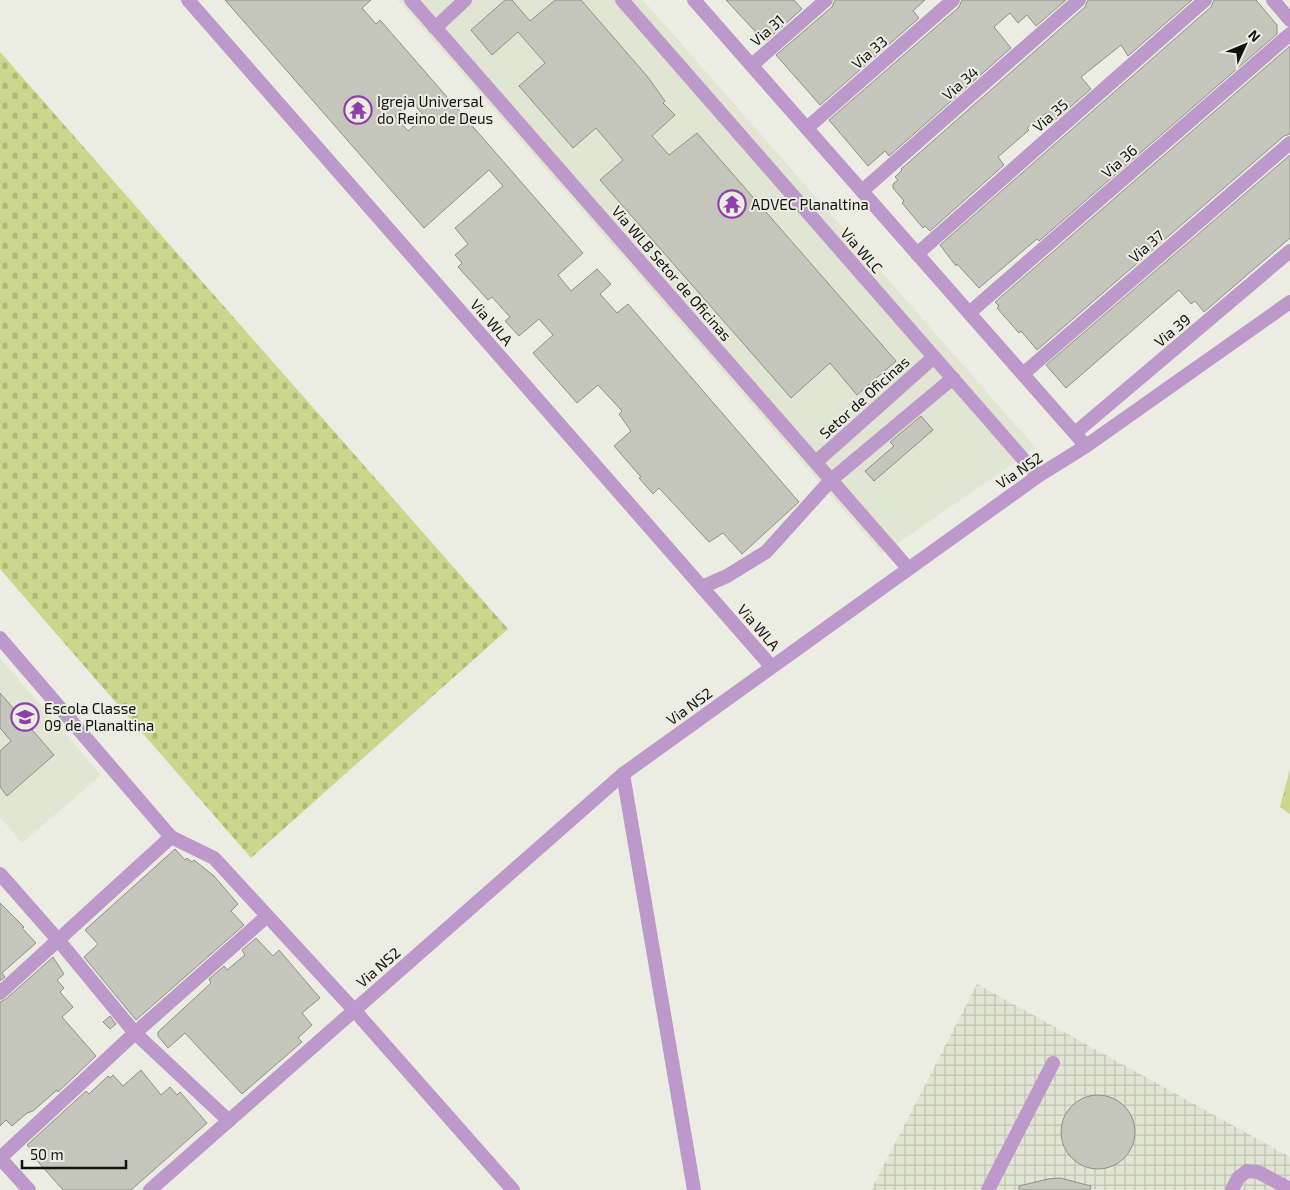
<svg xmlns="http://www.w3.org/2000/svg" width="1290" height="1190" font-family="'Exo 2',sans-serif">
<style>
.built{fill:#e1e5d3}
.industrial{fill:url(#industrial-grid)}
.grass{fill:url(#grass-tufts)}
.cemetery{fill:url(#cemetery-stones)}
.building{fill:#c4c6bc;stroke:#8f9188;fill-rule:evenodd}
.lines{fill:none;stroke-linecap:round;stroke-linejoin:round}
.minor{stroke:#bd99cb;stroke-width:14}
.labels{text-anchor:middle;dominant-baseline:central;stroke-width:4;stroke-linejoin:round;paint-order:stroke}
.street-label{font-size:15px;fill:#11120f;stroke:#ebede3}
.poi-label{font-size:15px;fill:#11120f;stroke:#ebede3;text-anchor:start}
</style>
<defs>
<pattern id="industrial-grid" width="8" height="8" patternUnits="userSpaceOnUse" patternTransform="scale(1.25)"><rect width="8" height="8" fill="#e1e5d3"/><path d="M0 4h8M4 0v8" fill="none" stroke="#c0c3b4"/></pattern>
<pattern id="grass-tufts" width="24" height="20" patternUnits="userSpaceOnUse" patternTransform="scale(1.25)"><rect width="24" height="20" fill="#ccd78d"/><path d="M3 7l-1-3M5 7V3M7 7l1-3M15 17l-1-3M17 17v-4M19 17l1-3" fill="none" stroke="#aeb878"/></pattern>
<pattern id="cemetery-stones" width="16" height="16" patternUnits="userSpaceOnUse" patternTransform="scale(1.25)"><rect width="16" height="16" fill="#ccd78d"/><path d="M2 7V4a2 2 0 0 1 4 0v3zM10 15v-3a2 2 0 0 1 4 0v3z" fill="#aeb878"/></pattern>
</defs>
<rect width="100%" height="100%" fill="#ebede3"/>
<g class="built">
<path d="M398 0H643L1036 448 882 554Z"/>
<path d="M0 658 101 775 22 843 0 817Z"/>
</g>
<path class="industrial" d="M977 984 1290 1157V1190H871Z"/>
<path class="grass" d="M1290 769V814L1280 807Z"/>
<path class="cemetery" d="M0 52 508 629 251 858 0 569Z"/>
<g class="building">
<path d="M225 0H371L362 8 376 24 380 20 583 253 558 275 571 291 597 269 611 284 600 294 617 313 628 304 799 502 742 554 723 533 709 542 659 488 653 494 639 478 641 477 614 446 631 431 619 414 622 411 598 385 577 403 533 353 553 335 539 319 519 336 505 321 510 317 492 297 488 300 458 267 462 263 455 255 468 244 455 228 503 186 489 170 424 228ZM411 101 425 117 408 131 395 116Z"/>
<path d="M505 0H512L530 21 555 0H581L647 76 665 101 663 103 675 115 652 136 669 155 697 133 896 361 857 395 830 363 791 398 600 180 623 160 596 128 573 148 519 86 545 63 518 32 492 55 471 30Z"/>
<path d="M726 0H794L802 9 765 42Z"/>
<path d="M835 0H925L913 11 919 18 820 105 776 55 832 7Z"/>
<path d="M962 0H1066L1036 26 1027 15 1018 23 1010 13 994 27 1011 48 889 156 885 151 868 166 829 120 959 7Z"/>
<path d="M1088 0H1192L1128 56 1121 45 1081 77 1091 89 1054 121 1046 113 1027 128 1029 130 998 157 1004 165 930 231 925 226 923 228 902 203 904 201 893 188V184L898 180 895 177 902 170 901 169 1085 7Z"/>
<path d="M1214 0H1256L1277 25V34L1039 241 1037 239 979 288 957 264 956 266 940 245 1211 7Z"/>
<path d="M1290 46V134L1284 136 1037 350 1021 331 1019 333 997 308 999 306 995 302Z"/>
<path d="M1290 155V238L1204 312 1195 301 1191 304 1179 290 1066 388 1046 365Z"/>
<path d="M921 416 933 430 874 481 865 471 894 446 890 442Z"/>
<path d="M0 693 54 755 7 796 0 787V751L11 741 0 728Z"/>
<path d="M175 849 185 860 187 858 192 862 194 860 214 876 238 904 231 911 244 925 136 1020 84 957 98 944 85 930Z"/>
<path d="M0 903 24 927 22 928 36 943 2 973 5 977 0 981Z"/>
<path d="M256 938 273 956 279 950 320 998 302 1013 312 1025 298 1038 302 1042 242 1094 185 1033 168 1048 158 1036V1032L211 983 209 979 224 966 227 970 245 955 242 950Z"/>
<path d="M53 957 64 974 57 980 64 988 60 992 73 1007 62 1017 96 1056 58 1092 57 1090 33 1111 27 1113 12 1126 6 1120 0 1126V1002L6 999Z"/>
<path d="M110 1016 116 1024 110 1029 103 1022Z"/>
<path d="M141 1070 161 1095 170 1087 177 1095 180 1092 207 1123 131 1190H63L32 1155 34 1153 27 1145 86 1091 89 1094 108 1076 110 1078 113 1075 123 1086Z"/>
<circle cx="1098" cy="1132" r="37"/>
<path d="M1048 1179 1060 1178 1091 1186 1090 1190H1019V1186Z"/>
</g>
<g class="lines">
<g class="minor">
<path d="M188 0 771 666"/>
<path d="M411 0 908 568"/>
<path d="M622 0 1038 476"/>
<path d="M694 0 1086 446"/>
<path d="M1273 0 1290 20"/>
<path d="M435 28 465 0"/>
<path d="M752 65 826 0"/>
<path d="M807 128 953 0"/>
<path d="M862 191 1079 0"/>
<path d="M917 254 1205 0"/>
<path d="M969 313 1290 34"/>
<path d="M1023 374 1290 143"/>
<path d="M1075 433 1290 251"/>
<path d="M816 462 934 357"/>
<path d="M702 587 727 576 766 552 831 480 953 378"/>
<path d="M0 638 171 837 214 858 354 1010 513 1190"/>
<path d="M623 774 694 1190"/>
<path d="M0 874 59 941 135 1033 229 1121"/>
<path d="M0 993 171 837"/>
<path d="M0 1158 135 1033 266 917"/>
<path d="M0 1158 29 1190"/>
<path d="M150 1190 623 774 1038 476 1086 446 1290 302"/>
<path d="M988 1190 1053 1063"/>
<path d="M1232 1190 1238 1178 1247 1171 1258 1172 1290 1189"/>
</g>
</g>
<defs>
<g id="temple-ring" transform="scale(1.4375)"><circle r="9.5" fill="#ebede3" stroke="#903eac" stroke-width="1.5"/><path d="M0-6L5-2H3V0L6.5 2.5H4V6H1.5V3h-3V6H-4V2.5H-6.5L-3 0V-2H-5Z" fill="#903eac"/></g>
<g id="school-ring" transform="scale(1.4375)"><circle r="9.5" fill="#ebede3" stroke="#903eac" stroke-width="1.5"/><path d="M0-5L7-2L0 1L-7-2ZM-4 1L0 2.5L4 1V4Q0 6-4 4Z" fill="#903eac"/></g>
</defs>
<g fill-rule="evenodd">
<use href="#temple-ring" x="358" y="110"/>
<use href="#temple-ring" x="732" y="204"/>
<use href="#school-ring" x="25" y="717"/>
</g>
<g class="labels">
<g class="street-label">
<text transform="translate(767 30) rotate(-41)">Via 31</text>
<text transform="translate(869 52) rotate(-41)">Via 33</text>
<text transform="translate(960 83) rotate(-41)">Via 34</text>
<text transform="translate(1050 115) rotate(-41)">Via 35</text>
<text transform="translate(1119 161) rotate(-41)">Via 36</text>
<text transform="translate(1146 246) rotate(-41)">Via 37</text>
<text transform="translate(862 250) rotate(49)">Via WLC</text>
<text transform="translate(672 273) rotate(49)">Via WLB Setor de Oficinas</text>
<text transform="translate(492 322) rotate(49)">Via WLA</text>
<text transform="translate(1172 330) rotate(-40)">Via 39</text>
<text transform="translate(864 397) rotate(-42)">Setor de Oficinas</text>
<text transform="translate(1019 470) rotate(-34)">Via NS2</text>
<text transform="translate(759 627) rotate(49)">Via WLA</text>
<text transform="translate(689 706) rotate(-36)">Via NS2</text>
<text transform="translate(378 967) rotate(-41)">Via NS2</text>
</g>
<g class="poi-label">
<text x="377" y="101">Igreja Universal<tspan x="377" dy="17">do Reino de Deus</tspan></text>
<text x="751" y="204">ADVEC Planaltina</text>
<text x="44" y="708">Escola Classe<tspan x="44" dy="17">09 de Planaltina</tspan></text>
</g>
</g>
<g transform="translate(1245 45) rotate(46)" stroke="#ebede3" stroke-width="4" paint-order="stroke">
<path d="M0-4L9 19L0 12L-9 19Z" fill="#11120f"/>
<text y="-8" font-size="14" font-weight="bold" text-anchor="middle" fill="#11120f">N</text>
</g>
<path d="M22 1160v8h104v-8" fill="none" stroke="#11120f" stroke-width="2.5"/>
<text x="30" y="1160" font-size="15" fill="#11120f" stroke="#ebede3" stroke-width="4" paint-order="stroke">50 m</text>
</svg>
